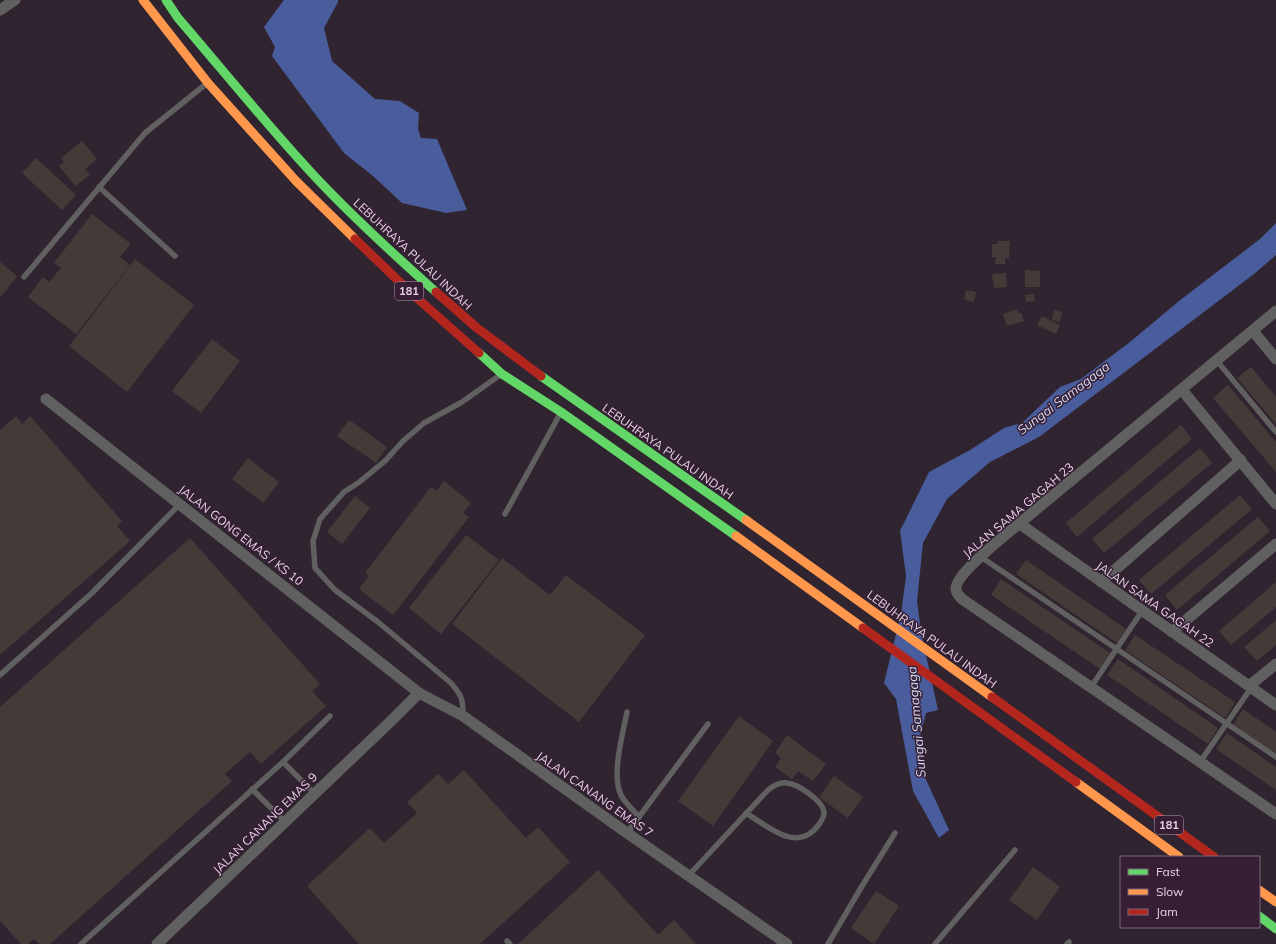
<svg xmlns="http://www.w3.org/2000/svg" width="1276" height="944" font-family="Mulish,sans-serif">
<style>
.water{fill:#495d9d}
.building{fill:#443b38}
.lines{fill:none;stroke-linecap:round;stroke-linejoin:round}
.lane{stroke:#5f605f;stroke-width:5.5}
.street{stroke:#5f605f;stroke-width:11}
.fast{stroke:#63d668;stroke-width:9}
.slow{stroke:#ff974d;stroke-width:9}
.jam{stroke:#b3261e;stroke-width:9}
.labels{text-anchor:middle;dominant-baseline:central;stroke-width:3;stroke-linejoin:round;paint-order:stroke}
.shield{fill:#361e35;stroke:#b09daf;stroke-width:1}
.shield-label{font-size:11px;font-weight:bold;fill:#e4d4e3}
.street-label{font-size:12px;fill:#e4d4e3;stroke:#361e35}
.water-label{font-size:13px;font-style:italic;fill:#d4dcf0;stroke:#361e35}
</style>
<rect width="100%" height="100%" fill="#302430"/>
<g class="water">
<path d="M284 0H338V2L324 28 332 61 375 99 400 101 419 113 418 129 421 138 437 139 467 210 446 213 402 203 373 176 344 153 272 56 275 47 264 27Z"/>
<path d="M1276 223V255L1254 274 1039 437 990 462 947 499 923 543 917 601 921 632 938 710 926 713 920 736 923 773 949 830 939 838 913 791 896 699 884 683 901 614 906 576 900 531 929 472 970 450 1004 428 1022 423 1060 387 1081 379 1130 342 1179 301 1260 239Z"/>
</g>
<g class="building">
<path d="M82 141 97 159 85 169 90 175 75 186 59 166 64 162 61 158Z"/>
<path d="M36 158 76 195 62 210 22 173Z"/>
<path d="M92 214 131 244 120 257 130 265 76 334 28 297 43 277 49 282 61 268 54 263Z"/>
<path d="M998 241H1010L1009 258H1005V264H995L996 257H992V244H998Z"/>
<path d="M135 259 194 305 127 392 69 346Z"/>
<path d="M0 262 17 276 0 298Z"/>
<path d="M1025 270 1040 271V287H1025Z"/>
<path d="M1006 273 1007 287 994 288 992 274Z"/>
<path d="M966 290 976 292 974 302 964 300Z"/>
<path d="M1034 294 1035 301 1026 302 1025 295Z"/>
<path d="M1017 309 1018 313H1021L1024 321 1007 326 1003 314Z"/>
<path d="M1054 310 1062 312 1060 322 1052 320Z"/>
<path d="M1042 316 1060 325 1056 334 1037 325Z"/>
<path d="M212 339 240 361 201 413 172 391Z"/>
<path d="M1251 367 1276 397V424L1237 378Z"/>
<path d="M1228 385 1276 442V472L1213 398Z"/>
<path d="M16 416 22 424 30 416 122 521 117 526 130 541 0 655V430Z"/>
<path d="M349 420 387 447 376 463 337 436Z"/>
<path d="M1181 425 1192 439 1077 537 1066 523Z"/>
<path d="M1200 448 1212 463 1104 553 1092 539Z"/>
<path d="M248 458 279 482 263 503 232 479Z"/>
<path d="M444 481 471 503 463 513 469 517 393 615 359 589 369 576 365 573 431 487 436 491Z"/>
<path d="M1240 495 1252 509 1151 594 1139 580Z"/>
<path d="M355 496 370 508 342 544 327 532Z"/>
<path d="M1258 517 1270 531 1177 610 1165 595Z"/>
<path d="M466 535 499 560 441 634 409 608Z"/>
<path d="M190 538 320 684 312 691 326 706 261 764 250 752 225 774 232 781 50 944H39L34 939 28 944H21L0 921V707Z"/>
<path d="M502 558 550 595 566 575 645 635 579 722 452 624Z"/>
<path d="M1026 560 1126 629 1117 643 1016 574Z"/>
<path d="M1001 579 1110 653 1100 669 991 595Z"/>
<path d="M1276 582V607L1231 645 1219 631Z"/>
<path d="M1276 620V645L1257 661 1244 647Z"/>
<path d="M1135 635 1235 702 1225 718 1125 650Z"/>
<path d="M1118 659 1218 728 1208 744 1107 675Z"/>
<path d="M1243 709 1276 732V754L1233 725Z"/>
<path d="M739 716 773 741 713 826 678 801Z"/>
<path d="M1227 733 1276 767V790L1216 749Z"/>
<path d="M787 735 826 764 813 781 798 771 792 779 775 767 781 758 775 753Z"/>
<path d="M464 770 526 838 538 827 570 862 480 944H359L307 886 370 828 384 843 417 813 407 802 438 774 448 784Z"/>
<path d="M834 776 863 797 848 818 819 797Z"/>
<path d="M1033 867 1060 887 1037 920 1009 900Z"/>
<path d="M598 870 658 935 674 920 696 944H518Z"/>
<path d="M876 891 899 906 874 944 851 928Z"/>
</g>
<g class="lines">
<g class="lane">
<path d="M99 187 175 256"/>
<path d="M24 277 145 133 206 84"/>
<path d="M1217 361 1276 432"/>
<path d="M505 514 560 414"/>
<path d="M981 557 1276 757"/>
<path d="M0 675 92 593 180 504"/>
<path d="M1091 687 1142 611"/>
<path d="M627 712C623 733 611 775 621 795 625 803 633 810 639 817"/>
<path d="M463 715C463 699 462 696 451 683L378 622 335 590 315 568 313 541 320 519 344 492 358 483 386 460 403 441 424 423 462 402 500 375"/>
<path d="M283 762 330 716"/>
<path d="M1200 762 1251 688"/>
<path d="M252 789 285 822"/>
<path d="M627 833 708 724"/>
<path d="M689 875 768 790C773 786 780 782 787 783 798 784 823 801 824 812 825 816 822 819 820 823 812 835 800 841 786 836 775 833 757 820 746 813"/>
<path d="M507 941 510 944"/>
<path d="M81 944 283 762 315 794"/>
<path d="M828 944 862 886 895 833"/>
<path d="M935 944 1015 850"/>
<path d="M1067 944 1069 942"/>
</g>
<g class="street">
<path d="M0 10 15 0"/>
<path d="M1276 311 998 541C989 549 955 577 956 589 956 593 959 596 962 599L1276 814"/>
<path d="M1253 331 1276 359"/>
<path d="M1182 390 1276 504"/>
<path d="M46 399 419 693"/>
<path d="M1020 524 1276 705"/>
<path d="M1101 582 1241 460"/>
<path d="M1172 632 1276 544"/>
<path d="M1249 686 1276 664"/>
<path d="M157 944 391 721 419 693 463 716 627 833 787 944"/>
</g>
<g class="fast">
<path d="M166 0 178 18C221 68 262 119 307 168 347 212 391 252 436 292"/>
<path d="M479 353 502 374 561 412 736 536"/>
<path d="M541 376 746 520"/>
<path d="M1259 916 1276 929"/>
</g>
<g class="slow">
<path d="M143 0 208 83 296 181 355 239"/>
<path d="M746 520 992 697"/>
<path d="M736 536 863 628"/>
<path d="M1076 782 1179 857"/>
<path d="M1259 890 1276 902"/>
</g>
<g class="jam">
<path d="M355 239 409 291 479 353"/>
<path d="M436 292 477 328 541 376"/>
<path d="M863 628 1076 782"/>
<path d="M992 697 1214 857"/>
</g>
</g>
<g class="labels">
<g class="shield">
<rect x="395" y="282" width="28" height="18" rx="3"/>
<rect x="1155" y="816" width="28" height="18" rx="3"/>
</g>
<g class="shield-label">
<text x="409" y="291">181</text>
<text x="1169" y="825">181</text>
</g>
<g class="street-label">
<text transform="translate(413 254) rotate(43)">LEBUHRAYA PULAU INDAH</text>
<text transform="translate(668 451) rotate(35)">LEBUHRAYA PULAU INDAH</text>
<text transform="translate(1018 510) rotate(-40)">JALAN SAMA GAGAH 23</text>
<text transform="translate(241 535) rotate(38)">JALAN GONG EMAS / KS 10</text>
<text transform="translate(1155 604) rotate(35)">JALAN SAMA GAGAH 22</text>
<text transform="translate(932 639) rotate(36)">LEBUHRAYA PULAU INDAH</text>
<text transform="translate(595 794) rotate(35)">JALAN CANANG EMAS 7</text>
<text transform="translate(265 823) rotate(-44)">JALAN CANANG EMAS 9</text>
</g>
<g class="water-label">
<text transform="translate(1063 398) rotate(-37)">Sungai Samagaga</text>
<text transform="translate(916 722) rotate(-95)">Sungai Samagaga</text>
</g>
</g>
<rect x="1120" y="856" width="140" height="72" fill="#361e35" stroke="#7c677b"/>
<rect x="1128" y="869" width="20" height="6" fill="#63d668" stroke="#7c677b"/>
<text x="1156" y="876" font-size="12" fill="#e4d4e3">Fast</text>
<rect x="1128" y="889" width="20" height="6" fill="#ff974d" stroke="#7c677b"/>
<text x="1156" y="896" font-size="12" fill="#e4d4e3">Slow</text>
<rect x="1128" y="909" width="20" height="6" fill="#b3261e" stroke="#7c677b"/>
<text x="1156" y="916" font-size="12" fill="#e4d4e3">Jam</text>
</svg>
